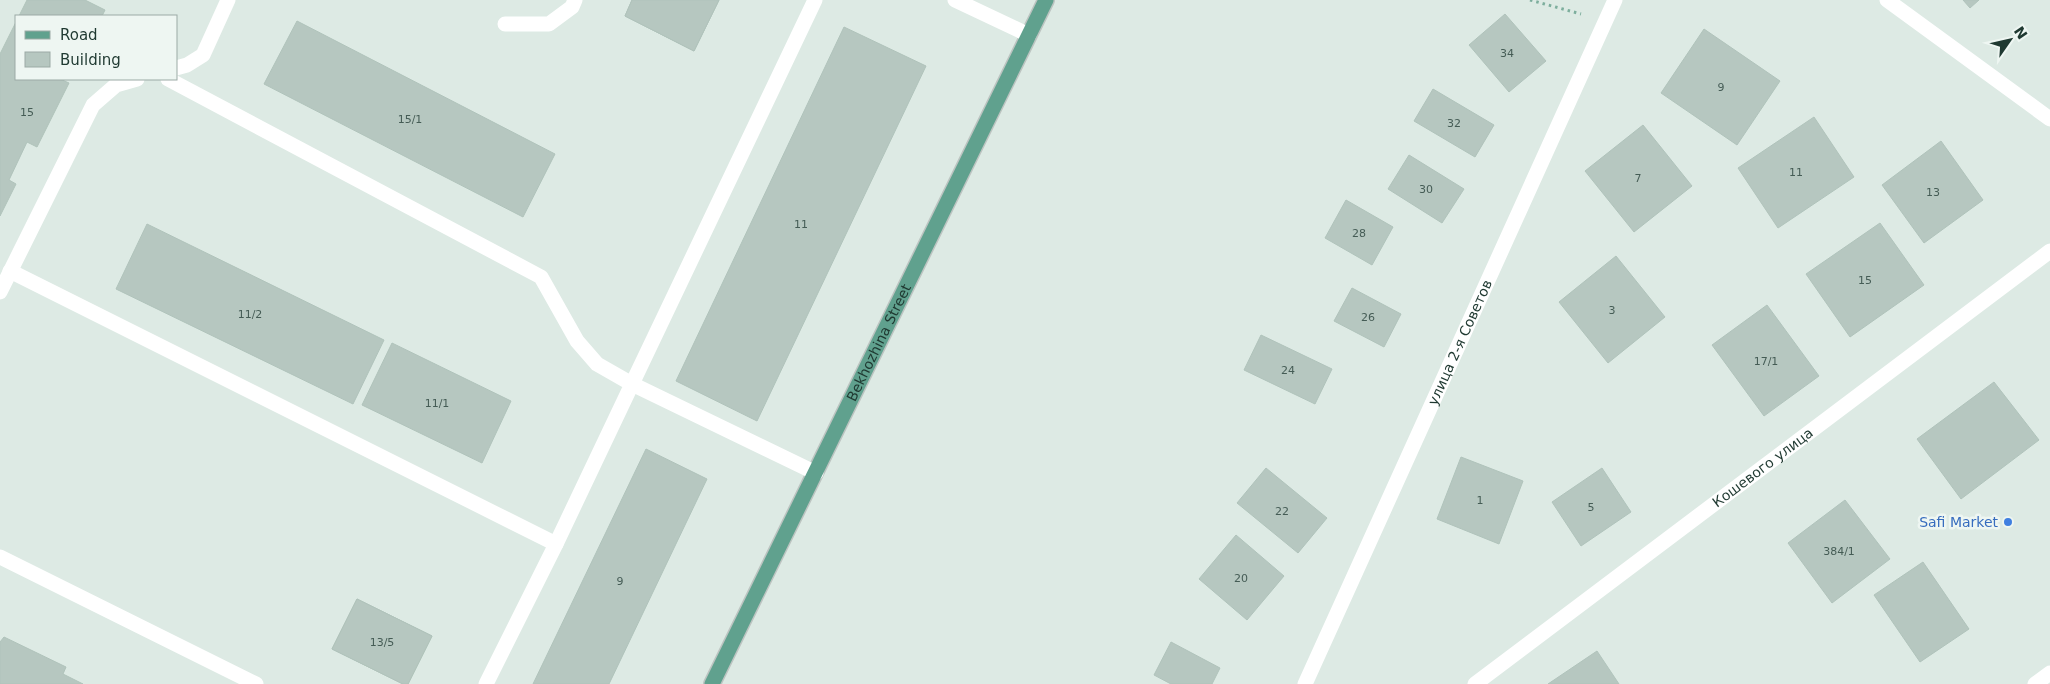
<svg xmlns="http://www.w3.org/2000/svg" width="2050" height="684" font-family="'DejaVu Sans',sans-serif">
<style>
.building{fill:#b6c7c0;stroke:#b0c3bb}
.lines{fill:none;stroke-linecap:round;stroke-linejoin:round}
.major-casing{stroke:#bcc4c1;stroke-width:18}
.path{stroke:#7dae9d;stroke-width:3;stroke-dasharray:2.5 4;stroke-linecap:butt}
.minor{stroke:#fff;stroke-width:15}
.major{stroke:#60a18e;stroke-width:15}
.shop-dot{fill:#3f7fe0;stroke:#eef6f2;stroke-width:2}
.labels{text-anchor:middle;dominant-baseline:central;stroke-width:5;stroke-linejoin:round;paint-order:stroke}
.number-label{font-size:11px;fill:#455c55}
.street-label{font-size:14px;fill:#1f3931;stroke:#eef6f2}
.shop-label{font-size:14px;fill:#366cbe;stroke:#eef6f2;text-anchor:end}
</style>
<rect width="100%" height="100%" fill="#ddeae4"/>
<g class="building">
<path d="M27 0H85L105 10 102 16H19Z"/>
<path d="M632 0H719L694 51 625 16Z"/>
<path d="M632 0H719L694 51 625 16Z"/>
<path d="M1963 0H1979L1970 8Z"/>
<path d="M1505 14 1546 61 1509 92 1469 45Z"/>
<path d="M297 21 555 154 523 217 264 84Z"/>
<path d="M16 22V79H60L69 83 37 147 27 142 9 180 16 184 0 216V54Z"/>
<path d="M844 27 926 66 757 421 676 381Z"/>
<path d="M1704 29 1780 81 1737 145 1661 93Z"/>
<path d="M1433 89 1494 125 1475 157 1414 121Z"/>
<path d="M1814 117 1854 177 1778 228 1738 168Z"/>
<path d="M1643 125 1692 186 1634 232 1585 171Z"/>
<path d="M1941 141 1983 200 1924 243 1882 185Z"/>
<path d="M1409 155 1464 189 1442 223 1388 189Z"/>
<path d="M1346 200 1393 227 1372 265 1325 238Z"/>
<path d="M1880 223 1924 285 1850 337 1806 274Z"/>
<path d="M147 224 384 340 353 404 116 289Z"/>
<path d="M1616 256 1665 317 1608 363 1559 302Z"/>
<path d="M1352 288 1401 314 1384 347 1334 321Z"/>
<path d="M1767 305 1819 376 1764 416 1712 345Z"/>
<path d="M1261 335 1332 369 1315 404 1244 370Z"/>
<path d="M392 343 511 401 482 463 362 405Z"/>
<path d="M1994 382 2039 440 1961 499 1917 439Z"/>
<path d="M646 449 707 479 609 684H533Z"/>
<path d="M1461 457 1523 481 1499 544 1437 519Z"/>
<path d="M1266 468 1327 518 1298 553 1237 503Z"/>
<path d="M1602 468 1631 512 1581 546 1552 502Z"/>
<path d="M1845 500 1890 559 1832 603 1788 543Z"/>
<path d="M1236 535 1284 576 1247 620 1199 579Z"/>
<path d="M1923 562 1969 629 1920 662 1874 595Z"/>
<path d="M357 599 432 636 408 684H403L332 649Z"/>
<path d="M357 599 432 636 408 684H403L332 649Z"/>
<path d="M4 637 66 667 63 674 83 684H0V642Z"/>
<path d="M1171 642 1220 668 1212 684H1171L1154 675Z"/>
<path d="M1597 651 1619 684H1548Z"/>
</g>
<g class="lines">
<g class="major-casing">
<g id="major">
<path id="s3" d="M712 684 1046 0"/>
</g>
</g>
<path class="path" d="M1530 0 1581 14"/>
<g class="minor">
<path d="M815 0 632 384 816 473"/>
<path d="M955 0 1029 35"/>
<path d="M1887 0 2050 119"/>
<path d="M505 24H549L572 7 575 0"/>
<path d="M176 68 187 65 203 55 228 0"/>
<path d="M168 79 541 277 577 341 597 364 632 384 556 544 486 684"/>
<path d="M10 271 556 544"/>
<path d="M0 292 93 105 116 85 137 79"/>
<path d="M0 557 256 684"/>
<path id="s1" d="M1305 684 1615 0"/>
<path id="s2" d="M1475 684 2050 251"/>
<path d="M2035 684 2050 673"/>
</g>
<use href="#major" class="major"/>
</g>
<circle class="shop-dot" cx="2008" cy="522" r="5"/>
<g class="labels">
<g class="number-label">
<text x="1507" y="53">34</text>
<text x="1721" y="87">9</text>
<text x="27" y="112">15</text>
<text x="410" y="119">15/1</text>
<text x="1454" y="123">32</text>
<text x="1796" y="172">11</text>
<text x="1638" y="178">7</text>
<text x="1426" y="189">30</text>
<text x="1933" y="192">13</text>
<text x="801" y="224">11</text>
<text x="1359" y="233">28</text>
<text x="1865" y="280">15</text>
<text x="1612" y="310">3</text>
<text x="250" y="314">11/2</text>
<text x="1368" y="317">26</text>
<text x="1766" y="361">17/1</text>
<text x="1288" y="370">24</text>
<text x="437" y="403">11/1</text>
<text x="1480" y="500">1</text>
<text x="1591" y="507">5</text>
<text x="1282" y="511">22</text>
<text x="1839" y="551">384/1</text>
<text x="1241" y="578">20</text>
<text x="620" y="581">9</text>
<text x="382" y="642">13/5</text>
</g>
<g class="street-label">
<text stroke="none"><textPath href="#s3" startOffset="380">Bekhozhina Street</textPath></text>
<text stroke="none"><textPath href="#s1" startOffset="375">улица 2-я Советов</textPath></text>
<text stroke="none"><textPath href="#s2" startOffset="360">Кошевого улица</textPath></text>
</g>
<g class="shop-label">
<text x="1998" y="522">Safi Market</text>
</g>
</g>
<rect x="15" y="15" width="162" height="65" fill="#eef6f2" stroke="#9baaa5"/>
<rect x="25" y="31" width="25" height="8" fill="#60a18e" stroke="#9baaa5"/>
<text x="60" y="40" font-size="15" fill="#1f3931">Road</text>
<rect x="25" y="52" width="25" height="15" fill="#b6c7c0" stroke="#9baaa5"/>
<text x="60" y="65" font-size="15" fill="#1f3931">Building</text>
<g transform="translate(2010 40) rotate(56)" stroke="#eef6f2" stroke-width="4" paint-order="stroke">
<path d="M0-4L9 19L0 12L-9 19Z" fill="#1f3931"/>
<text y="-8" font-size="14" font-weight="bold" text-anchor="middle" fill="#1f3931">N</text>
</g>
</svg>
